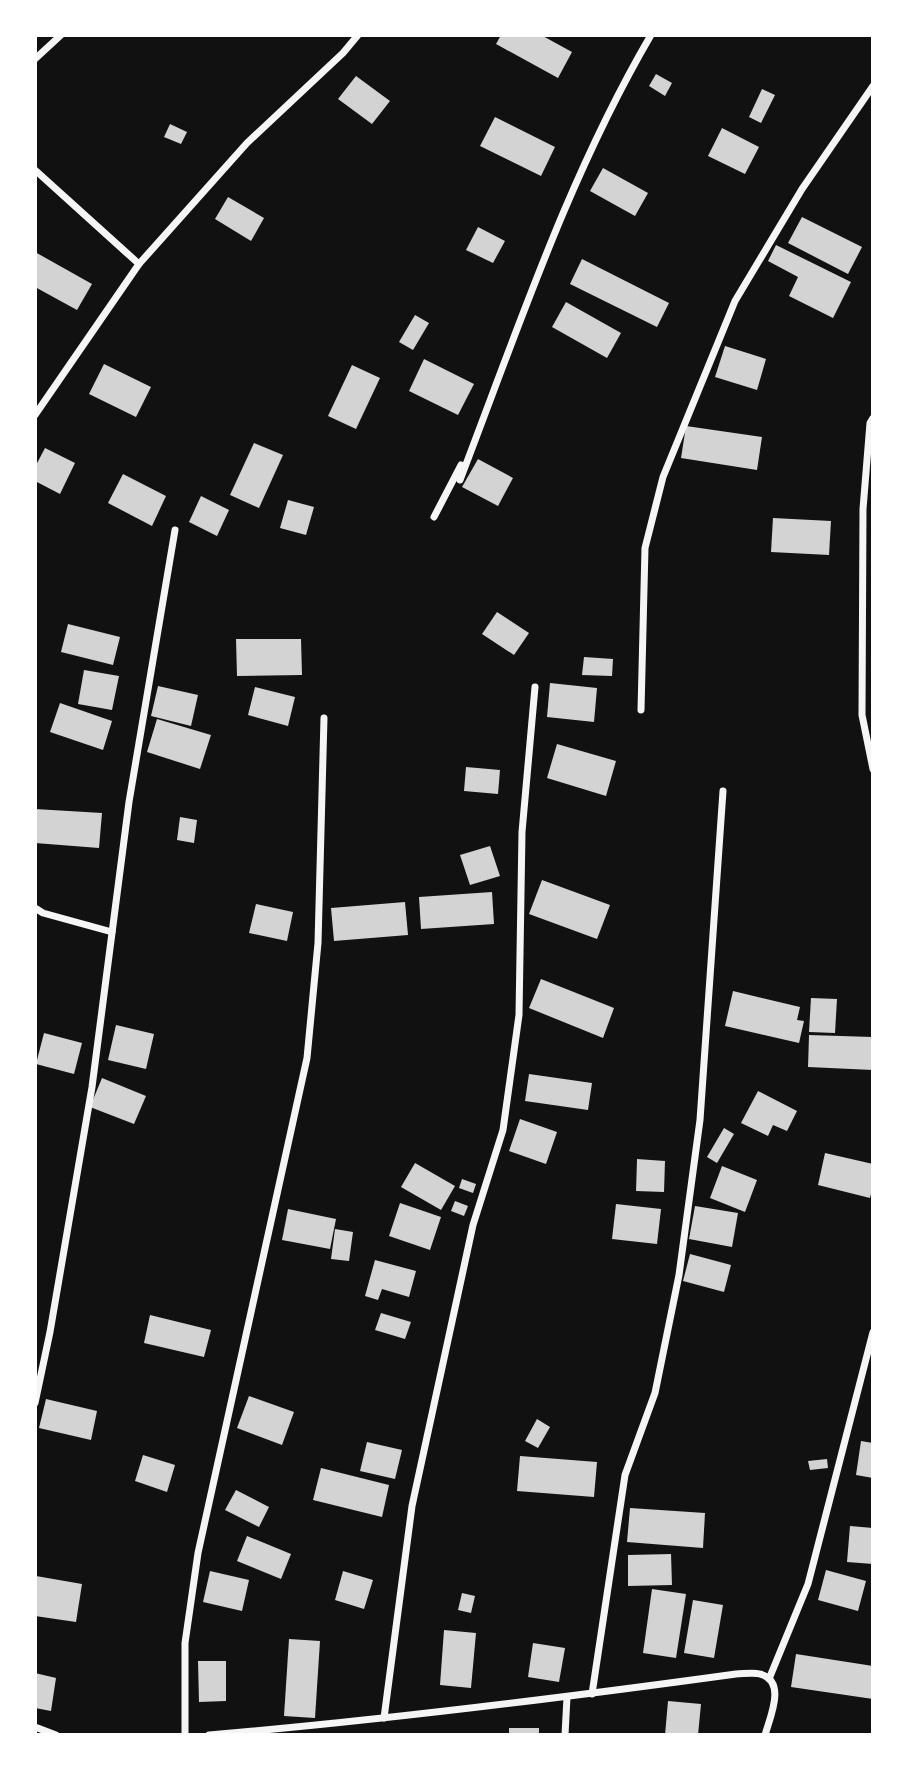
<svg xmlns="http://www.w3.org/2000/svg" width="908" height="1770" font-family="Raleway,sans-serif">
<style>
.building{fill:#d3d3d3}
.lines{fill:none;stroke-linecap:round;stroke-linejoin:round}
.minor{stroke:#f5f5f5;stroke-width:7}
</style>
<rect width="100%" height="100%" fill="#111"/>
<g class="building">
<path d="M501 35H541L572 52 558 78 496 44Z"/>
<path d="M656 74 672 83 665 96 649 86Z"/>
<path d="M356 76 390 101 372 124 338 99Z"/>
<path d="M762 89 775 95 761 123 749 117Z"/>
<path d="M495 117 555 147 541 176 480 146Z"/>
<path d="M170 124 187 132 181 144 164 137Z"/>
<path d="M722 128 759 147 745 174 708 156Z"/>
<path d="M603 168 648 193 635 216 590 191Z"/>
<path d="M228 197 264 218 251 241 215 219Z"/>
<path d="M802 217 862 247 848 274 788 243Z"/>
<path d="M478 227 505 241 493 263 466 250Z"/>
<path d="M776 245 851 282 833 318 789 296 798 277 768 261Z"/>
<path d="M35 252 92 284 77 310 35 287Z"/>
<path d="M582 259 669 303 657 327 570 284Z"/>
<path d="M566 302 621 333 607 358 552 327Z"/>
<path d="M415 315 429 323 413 350 399 342Z"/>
<path d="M725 346 766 359 757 390 715 377Z"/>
<path d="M424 359 474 384 458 415 409 391Z"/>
<path d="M104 364 151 387 136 417 89 394Z"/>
<path d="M352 365 380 378 356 429 328 416Z"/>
<path d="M686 426 762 437 757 470 681 458Z"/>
<path d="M254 443 283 455 259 508 230 495Z"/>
<path d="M45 448 75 463 60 494 35 481V467Z"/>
<path d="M478 459 513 478 498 506 462 487Z"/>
<path d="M123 474 166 496 152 526 108 503Z"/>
<path d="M201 496 229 510 217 536 189 522Z"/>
<path d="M288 500 314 507 306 535 280 528Z"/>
<path d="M773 518 831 521 829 555 771 552Z"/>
<path d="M497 612 529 633 514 655 482 634Z"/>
<path d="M68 624 120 637 113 665 61 652Z"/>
<path d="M236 639H301L302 675 237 676Z"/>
<path d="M584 657 613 659 612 676 582 675Z"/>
<path d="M84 670 119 676 112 710 78 704Z"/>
<path d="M550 683 597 688 594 722 547 717Z"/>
<path d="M158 686 198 695 191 726 151 716Z"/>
<path d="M255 687 295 697 288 726 248 715Z"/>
<path d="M60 703 112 721 103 750 50 732Z"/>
<path d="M157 719 211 735 200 769 147 752Z"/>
<path d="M557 744 616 761 606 796 547 778Z"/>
<path d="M466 767 500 770 498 794 464 791Z"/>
<path d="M35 809 102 813 99 848 35 843Z"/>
<path d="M180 817 197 820 194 843 177 840Z"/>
<path d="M490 846 500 876 470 885 460 855Z"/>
<path d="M542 880 610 905 597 939 529 914Z"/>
<path d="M492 892 494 924 421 929 419 897Z"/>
<path d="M405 902 408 935 334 941 331 908Z"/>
<path d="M256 904 293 912 287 941 249 933Z"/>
<path d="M541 979 614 1008 603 1038 529 1008Z"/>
<path d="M733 991 800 1007 797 1020 804 1021 799 1043 725 1026Z"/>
<path d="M811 998 837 999 835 1033 809 1032Z"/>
<path d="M116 1025 154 1034 146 1069 108 1060Z"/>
<path d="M44 1033 82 1043 74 1074 36 1064Z"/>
<path d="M809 1035 873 1037V1070L808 1067Z"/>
<path d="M529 1074 592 1083 588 1110 525 1101Z"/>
<path d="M102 1078 146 1096 134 1124 90 1107Z"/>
<path d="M758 1091 797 1111 787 1131 773 1125 768 1136 741 1123Z"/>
<path d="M520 1119 557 1132 546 1164 509 1151Z"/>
<path d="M724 1128 734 1134 717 1163 707 1157Z"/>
<path d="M825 1153 873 1164V1185L870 1198 818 1185Z"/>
<path d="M637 1159 665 1161 664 1192 636 1191Z"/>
<path d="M415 1163 455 1186 441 1210 401 1187Z"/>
<path d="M722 1166 757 1180 745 1212 710 1198Z"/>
<path d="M462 1179 476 1184 473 1193 459 1188Z"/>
<path d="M455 1201 468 1206 464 1216 451 1211Z"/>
<path d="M400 1203 441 1217 430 1250 389 1236Z"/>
<path d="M616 1204 661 1209 657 1244 612 1239Z"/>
<path d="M695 1206 738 1213 732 1247 689 1239Z"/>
<path d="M288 1209 336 1219 330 1249 282 1240Z"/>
<path d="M335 1229 353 1232 349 1261 331 1259Z"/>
<path d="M690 1254 731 1265 724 1292 683 1281Z"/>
<path d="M375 1260 416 1271 409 1297 382 1289 378 1300 365 1296Z"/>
<path d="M381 1313 411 1322 405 1339 375 1330Z"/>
<path d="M150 1315 211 1330 204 1357 144 1343Z"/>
<path d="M249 1396 294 1412 282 1445 237 1428Z"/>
<path d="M46 1399 97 1411 91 1440 39 1428Z"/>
<path d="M537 1419 550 1427 538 1448 525 1441Z"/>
<path d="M861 1441 873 1443V1478L856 1475Z"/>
<path d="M367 1442 402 1450 395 1479 360 1471Z"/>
<path d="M143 1455 175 1465 167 1492 135 1481Z"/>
<path d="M520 1456 597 1462 594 1497 517 1491Z"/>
<path d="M827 1459 828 1468 810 1470 808 1461Z"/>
<path d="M321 1468 389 1485 382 1517 313 1500Z"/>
<path d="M236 1490 269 1507 259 1527 225 1510Z"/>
<path d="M630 1508 705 1513 703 1548 627 1542Z"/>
<path d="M850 1526 873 1528V1564L847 1562Z"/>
<path d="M247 1536 291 1554 281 1579 237 1561Z"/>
<path d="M671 1554 672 1585 628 1586V1555Z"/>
<path d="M826 1570 866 1581 858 1611 818 1600Z"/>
<path d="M210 1571 249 1580 242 1611 203 1602Z"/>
<path d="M343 1571 373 1580 364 1609 335 1600Z"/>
<path d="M36 1576 82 1584 76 1622 35 1616Z"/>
<path d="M652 1589 686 1594 676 1658 643 1653Z"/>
<path d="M462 1593 475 1596 471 1613 458 1610Z"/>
<path d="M693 1600 723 1605 714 1658 684 1653Z"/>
<path d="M444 1630 476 1633 471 1688 440 1685Z"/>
<path d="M289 1639 320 1641 315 1718 284 1716Z"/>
<path d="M533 1643 565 1648 559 1682 528 1677Z"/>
<path d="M796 1654 873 1666V1699L791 1687Z"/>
<path d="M198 1661H226V1701L199 1702Z"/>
<path d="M35 1673 56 1678 51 1711 35 1708Z"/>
<path d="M668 1701 701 1704 698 1735H665Z"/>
<rect x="509" y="1728" width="30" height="7"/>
</g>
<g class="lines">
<g class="minor">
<path d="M35 59 61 35"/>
<path d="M35 170 139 264"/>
<path d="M35 415 139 264 247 143 343 53 358 35"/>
<path d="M873 418 870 423 863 509 862 715 873 769"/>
<path d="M460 480C518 329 569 175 651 35"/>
<path d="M434 517 461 465"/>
<path d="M641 710 645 548 663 477 735 301 802 189 873 86"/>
<path d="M35 908 43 913 112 932"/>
<path d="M35 1403 50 1332 92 1087 129 802 175 530"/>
<path d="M769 1679 808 1584 873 1332"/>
<path d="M592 1694 625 1475 655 1393 679 1275 700 1120 723 791"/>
<path d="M384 1718 412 1506 473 1225 503 1130 519 1015 522 832 535 687"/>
<path d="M35 1727 56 1735"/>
<path d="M185 1735V1643L198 1553 307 1058 318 943 324 718"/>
<path d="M209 1735C385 1720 561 1698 736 1674 743 1674 753 1672 760 1674 787 1681 770 1717 765 1735"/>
<path d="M565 1735 567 1697"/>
</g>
</g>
<rect width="908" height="1770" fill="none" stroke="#ffffff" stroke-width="74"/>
</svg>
